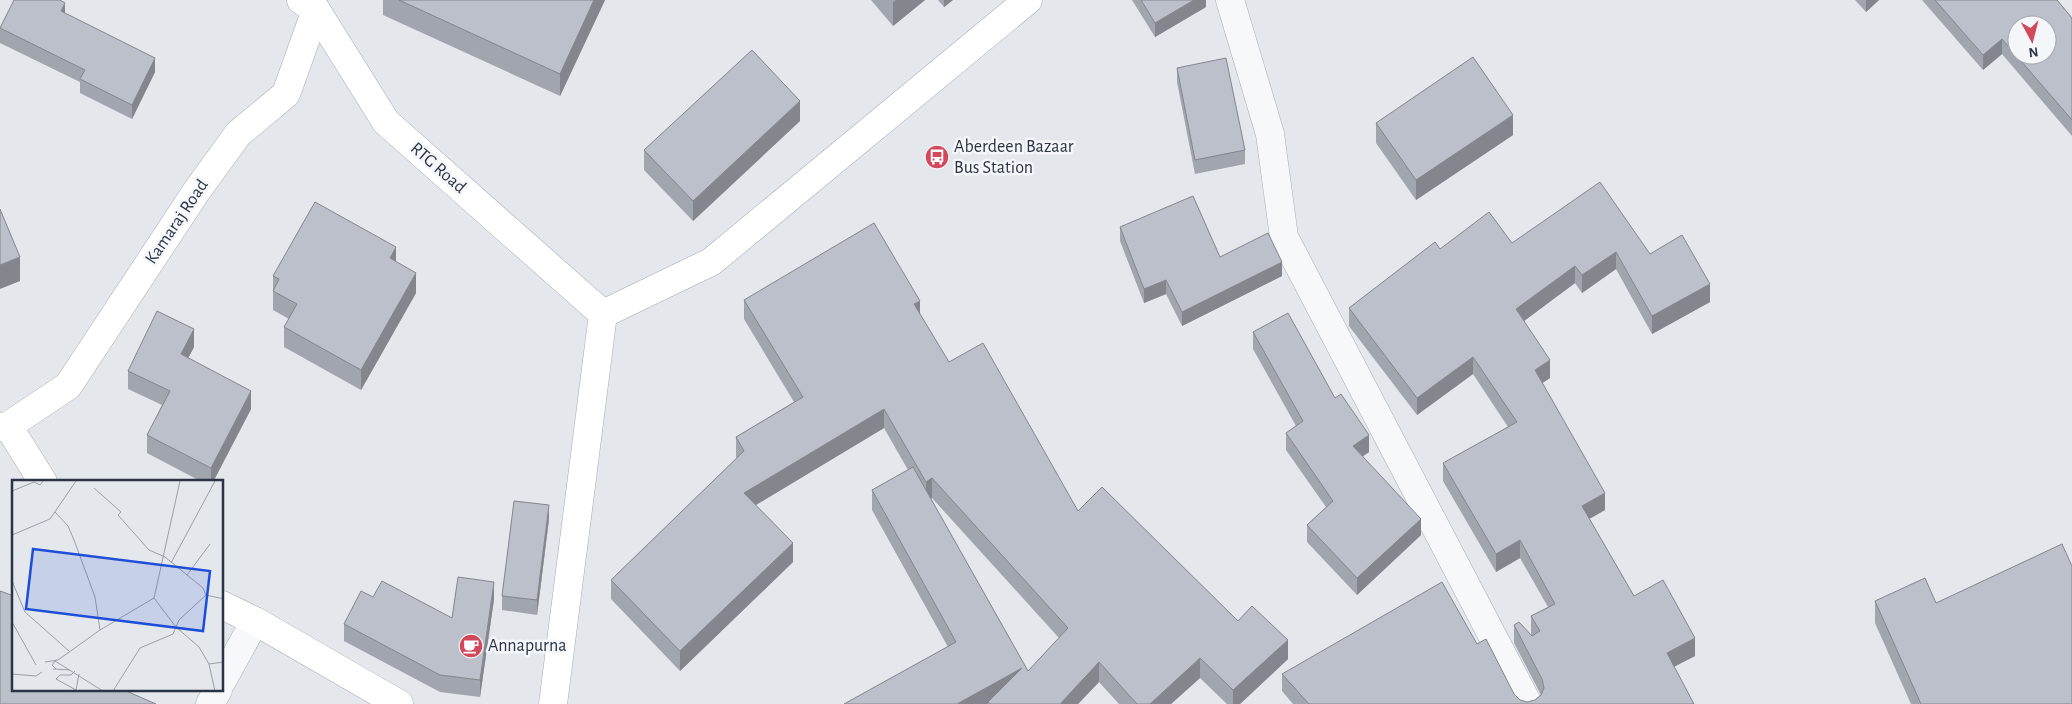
<svg xmlns="http://www.w3.org/2000/svg" width="2072" height="704" font-family="'Alegreya Sans',sans-serif">
<style>
.lines{fill:none;stroke-linecap:round;stroke-linejoin:round}
.street-casing{stroke:#a9aeb7;stroke-width:29}
.secondary-casing{stroke:#a9aeb7;stroke-width:29}
.primary-casing{stroke:#a3abb8;stroke-width:29}
.street{stroke:#f7f8fa;stroke-width:28}
.secondary{stroke:#fff;stroke-width:28}
.primary{stroke:#fff;stroke-width:28}
.wall{fill:#a1a5ae;fill-rule:evenodd}
.shaded-wall{fill:#83868d}
.building{fill:#bbc0ca;stroke:#83868d;fill-rule:evenodd}
.labels{text-anchor:middle;dominant-baseline:central;stroke-width:5;stroke-linejoin:round;paint-order:stroke}
.poi-label{font-size:18px;fill:#2b3445;stroke:#f4f6f9;text-anchor:start}
.street-label{font-size:18px;fill:#2b3445;stroke:#f4f6f9}
.inset-road{fill:none;stroke:#9a9fa9;stroke-width:1}
.view{fill:#1d4ed8;fill-opacity:0.15;stroke:#1d4ed8;stroke-width:2.5}
.inset-edge{fill:none;stroke:#2b3445;stroke-width:2.5}
</style>
<rect width="100%" height="100%" fill="#e4e7ec"/>
<g class="lines">
<g class="street-casing">
<g id="street">
<path d="M1230 0 1270 134 1284 237 1528 704"/>
<path d="M222 681 255 621"/>
<path d="M210 704 218 690"/>
</g>
</g>
<g class="secondary-casing">
<g id="secondary">
<path d="M8 426 68 386 196 192 238 134 286 94 316 10"/>
<path d="M0 427 8 426 43 482"/>
<path d="M222 605 255 621 399 704"/>
</g>
</g>
<g class="primary-casing">
<g id="primary">
<path d="M301 0 316 10 386 122 603 314"/>
<path d="M553 704 603 314 711 262 1028 0"/>
</g>
</g>
<use href="#street" class="street"/>
<use href="#secondary" class="secondary"/>
<use href="#primary" class="primary"/>
</g>
<g class="wall">
<path d="M383 0H605L560 96 383 15Z"/>
<path d="M871 0H925L893 26Z"/>
<path d="M938 0H953L944 7Z"/>
<path d="M1132 0H1206V7L1155 37Z"/>
<path d="M1855 0H1879L1866 12Z"/>
<path d="M1922 0H2057L2072 18V136L2002 54 1983 70Z"/>
<path d="M65 13 155 72 132 119 80 93V82L0 43V28Z"/>
<path d="M1177 68 1245 150V164L1195 174 1177 82Z"/>
<path d="M800 121 693 221 644 170V150Z"/>
<path d="M1376 123 1513 135 1416 200 1376 143Z"/>
<path d="M1120 227 1220 257 1282 276 1182 326 1166 294 1144 303 1120 241Z"/>
<path d="M1512 243 1650 254 1710 302 1652 334 1616 269 1582 293 1575 283 1524 321 1550 378 1542 383 1605 510 1589 519 1634 596 1695 656 1674 667 1694 704H1293L1282 691V674L1477 644 1514 694 1520 700 1527 702 1535 700 1541 695 1514 643V625L1532 636 1531 634V616L1548 607 1520 558 1496 572 1443 481V463L1508 427 1473 374 1417 415 1349 326V308L1440 249Z"/>
<path d="M396 262 416 293 361 390 284 347V327L289 319 273 310V276Z"/>
<path d="M744 300 920 315 949 362 1078 511 1238 621 1288 659 1240 704H1227L1200 678 1171 704H1119L1099 682 1078 704H844L948 647 872 510V490L908 470 884 428 756 505 793 562 680 671 611 599V580L737 458 736 457V437L794 402 744 319ZM932 498 1059 638 1028 671 931 499Z"/>
<path d="M1253 332 1335 398 1369 452 1363 456 1421 535 1357 595 1307 542V525L1326 507 1286 450V433L1296 426 1253 349Z"/>
<path d="M194 347 188 358 251 409 213 482H202L147 453V435L162 405 128 389V371Z"/>
<path d="M549 519 537 615 502 610V596Z"/>
<path d="M373 597 452 618 494 599 480 697 440 692 344 641V624Z"/>
<path d="M1875 601 1936 603 2072 704H1911L1875 623Z"/>
</g>
<g class="shaded-wall">
<path d="M594 0H605L560 96V74Z"/>
<path d="M896 0H925L893 26V2Z"/>
<path d="M944 0H953L944 7Z"/>
<path d="M1194 0H1206V7L1155 37V23Z"/>
<path d="M1866 0H1879L1866 12Z"/>
<path d="M65 3V17L61 11Z"/>
<path d="M2002 39V54L1983 70V55Z"/>
<path d="M155 58V72L132 119V105Z"/>
<path d="M800 101V121L693 221V201Z"/>
<path d="M1513 115V135L1416 200V180Z"/>
<path d="M396 247V267L390 258Z"/>
<path d="M1616 252V269L1582 293V275Z"/>
<path d="M20 257V281L0 289V265Z"/>
<path d="M1282 262V276L1182 326V312Z"/>
<path d="M1575 266V283L1516 327V309Z"/>
<path d="M416 273V293L361 390V370Z"/>
<path d="M1166 280V294L1144 303V289Z"/>
<path d="M1710 284V302L1652 334V316Z"/>
<path d="M920 301V320L914 304Z"/>
<path d="M194 329V347L181 372V354Z"/>
<path d="M1473 357V374L1417 415V398Z"/>
<path d="M1550 360V378L1535 388V370Z"/>
<path d="M251 391V409L213 482H211V468Z"/>
<path d="M884 409V428L744 512V493Z"/>
<path d="M1369 435V452L1353 463V446Z"/>
<path d="M932 478V498L926 502V482Z"/>
<path d="M1605 493V510L1582 523V506Z"/>
<path d="M549 505V519L537 615V600Z"/>
<path d="M1421 519V535L1357 595V578Z"/>
<path d="M1520 540V558L1496 572V554Z"/>
<path d="M793 543V562L680 671V651Z"/>
<path d="M494 582V599L480 697V680Z"/>
<path d="M1695 638V656L1667 670V653Z"/>
<path d="M1288 640V659L1240 704H1233V690Z"/>
<path d="M1200 658V678L1171 704H1150Z"/>
<path d="M1099 662V682L1078 704H1061V703Z"/>
<path d="M1022 668 988 702V704H957Z"/>
</g>
<g class="building">
<path d="M14 0H60L65 3 61 11 155 58 132 105 80 79 85 70 0 28Z"/>
<path d="M399 0H594L560 74Z"/>
<path d="M1141 0H1194L1155 23Z"/>
<path d="M1935 0H2057L2072 18V120L2002 39 1983 55ZM2017 25H2047V55H2017Z"/>
<path d="M752 50 800 101 693 201 644 150Z"/>
<path d="M1473 57 1513 115 1416 180 1376 123Z"/>
<path d="M1226 58 1245 150 1195 160 1177 68Z"/>
<path d="M1600 182 1650 254 1682 235 1710 284 1652 316 1616 252 1582 275 1575 266 1516 309 1550 360 1535 370 1605 493 1582 506 1634 596 1663 580 1695 638 1667 653 1694 704H1309L1282 674 1442 582 1477 644 1486 639 1514 694 1520 700 1527 702 1535 700 1541 695 1544 688 1542 679 1514 625 1519 622 1532 636 1540 631 1531 616 1555 604 1520 540 1496 554 1443 463 1517 422 1473 357 1417 398 1349 308 1435 242 1440 249 1489 212 1512 243Z"/>
<path d="M1193 196 1220 257 1268 233 1282 262 1182 312 1166 280 1144 289 1120 227Z"/>
<path d="M315 202 396 247 390 258 416 273 361 370 284 327 297 304 273 291 279 279 273 276Z"/>
<path d="M0 209 20 257 0 265Z"/>
<path d="M874 223 920 301 914 304 949 362 983 343 1078 511 1102 487 1238 621 1252 606 1288 640 1233 690 1200 658 1150 704H1137L1099 662 1061 703 1062 704H991L988 702 1022 668 957 704H844L956 642 872 490 913 467 1028 671 1068 628 932 478 926 482 884 409 744 493 793 543 680 651 611 580 744 451 736 437 803 397 744 300Z"/>
<path d="M157 311 194 329 181 354 251 391 211 468 147 435 170 391 128 371Z"/>
<path d="M1288 313 1335 398 1341 394 1369 435 1353 446 1421 519 1357 578 1307 525 1333 501 1286 433 1303 421 1253 332Z"/>
<path d="M514 501 549 505 537 600 502 596Z"/>
<path d="M2062 544 2072 566V704H1921L1875 601 1925 578 1936 603Z"/>
<path d="M458 577 494 582 480 680 440 675 344 624 361 591 373 597 382 581 452 618Z"/>
<path d="M0 591 14 596V690H124L156 704H0Z"/>
</g>
<defs>
<g id="bus-disc" transform="scale(1.25)"><circle r="9.5" fill="#d1495b" stroke="#f4f6f9"/><path d="M-5-6H5V4H4V6H2V4H-2V6H-4V4H-5ZM-3.5-4V0h7V-4ZM-3.5 1.2v1.5H-2V1.2ZM2 1.2v1.5H3.5V1.2Z" fill="#fff"/></g>
<g id="cafe-disc" transform="scale(1.25)"><circle r="9.5" fill="#d1495b" stroke="#f4f6f9"/><path d="M-5.5-4.5H6V0H3Q3 3.5 0 3.5H-2.5Q-5.5 3.5-5.5 0ZM3-3.2v2h1.7v-2ZM-6 4.5H4V6H-6Z" fill="#fff"/></g>
</defs>
<g fill-rule="evenodd">
<use href="#bus-disc" x="937" y="157"/>
<use href="#cafe-disc" x="471" y="646"/>
</g>
<g class="labels">
<g class="poi-label">
<text x="954" y="147">Aberdeen Bazaar<tspan x="954" dy="21">Bus Station</tspan></text>
<text x="488" y="646">Annapurna</text>
</g>
<g class="street-label">
<text transform="translate(438 168) rotate(41)">RTG Road</text>
<text transform="translate(177 222) rotate(-56)">Kamaraj Road</text>
</g>
</g>
<g transform="translate(12 480)">
<rect width="211" height="211" fill="#e4e7ec"/>
<path class="inset-road" d="M82 8 109 32 106 35 137 70 153 77 191 108 194 115 212 119M0 11 22 2 28 5 31 1M43 32 56 46 62 60 83 117 88 150M0 55 38 39 64 1M159 83 203 1M175 95 198 64M0 101 13 132 57 171M142 118 164 147 187 167 197 184 203 211M0 142 24 185M33 182 46 180 88 150 142 118 168 1M197 184 212 182M41 189 58 190M44 189 40 185 43 181 91 211M63 191 59 195H48L44 199 64 210 67 194M0 194 24 196 30 192M101 211 128 168 161 154 167 140 194 115"/>
<path class="view" d="M21 69 198 91 191 151 14 129Z"/>
<rect width="211" height="211" class="inset-edge"/>
</g>
<g transform="translate(2032 40) rotate(173)"><circle r="24" fill="#f4f6f9" stroke="#a4a8b1"/>
<path d="M0-4L9 19L0 12L-9 19Z" fill="#d1495b"/>
<text y="-8" font-size="14" font-weight="bold" text-anchor="middle" fill="#2b3445">N</text>
</g>
</svg>
